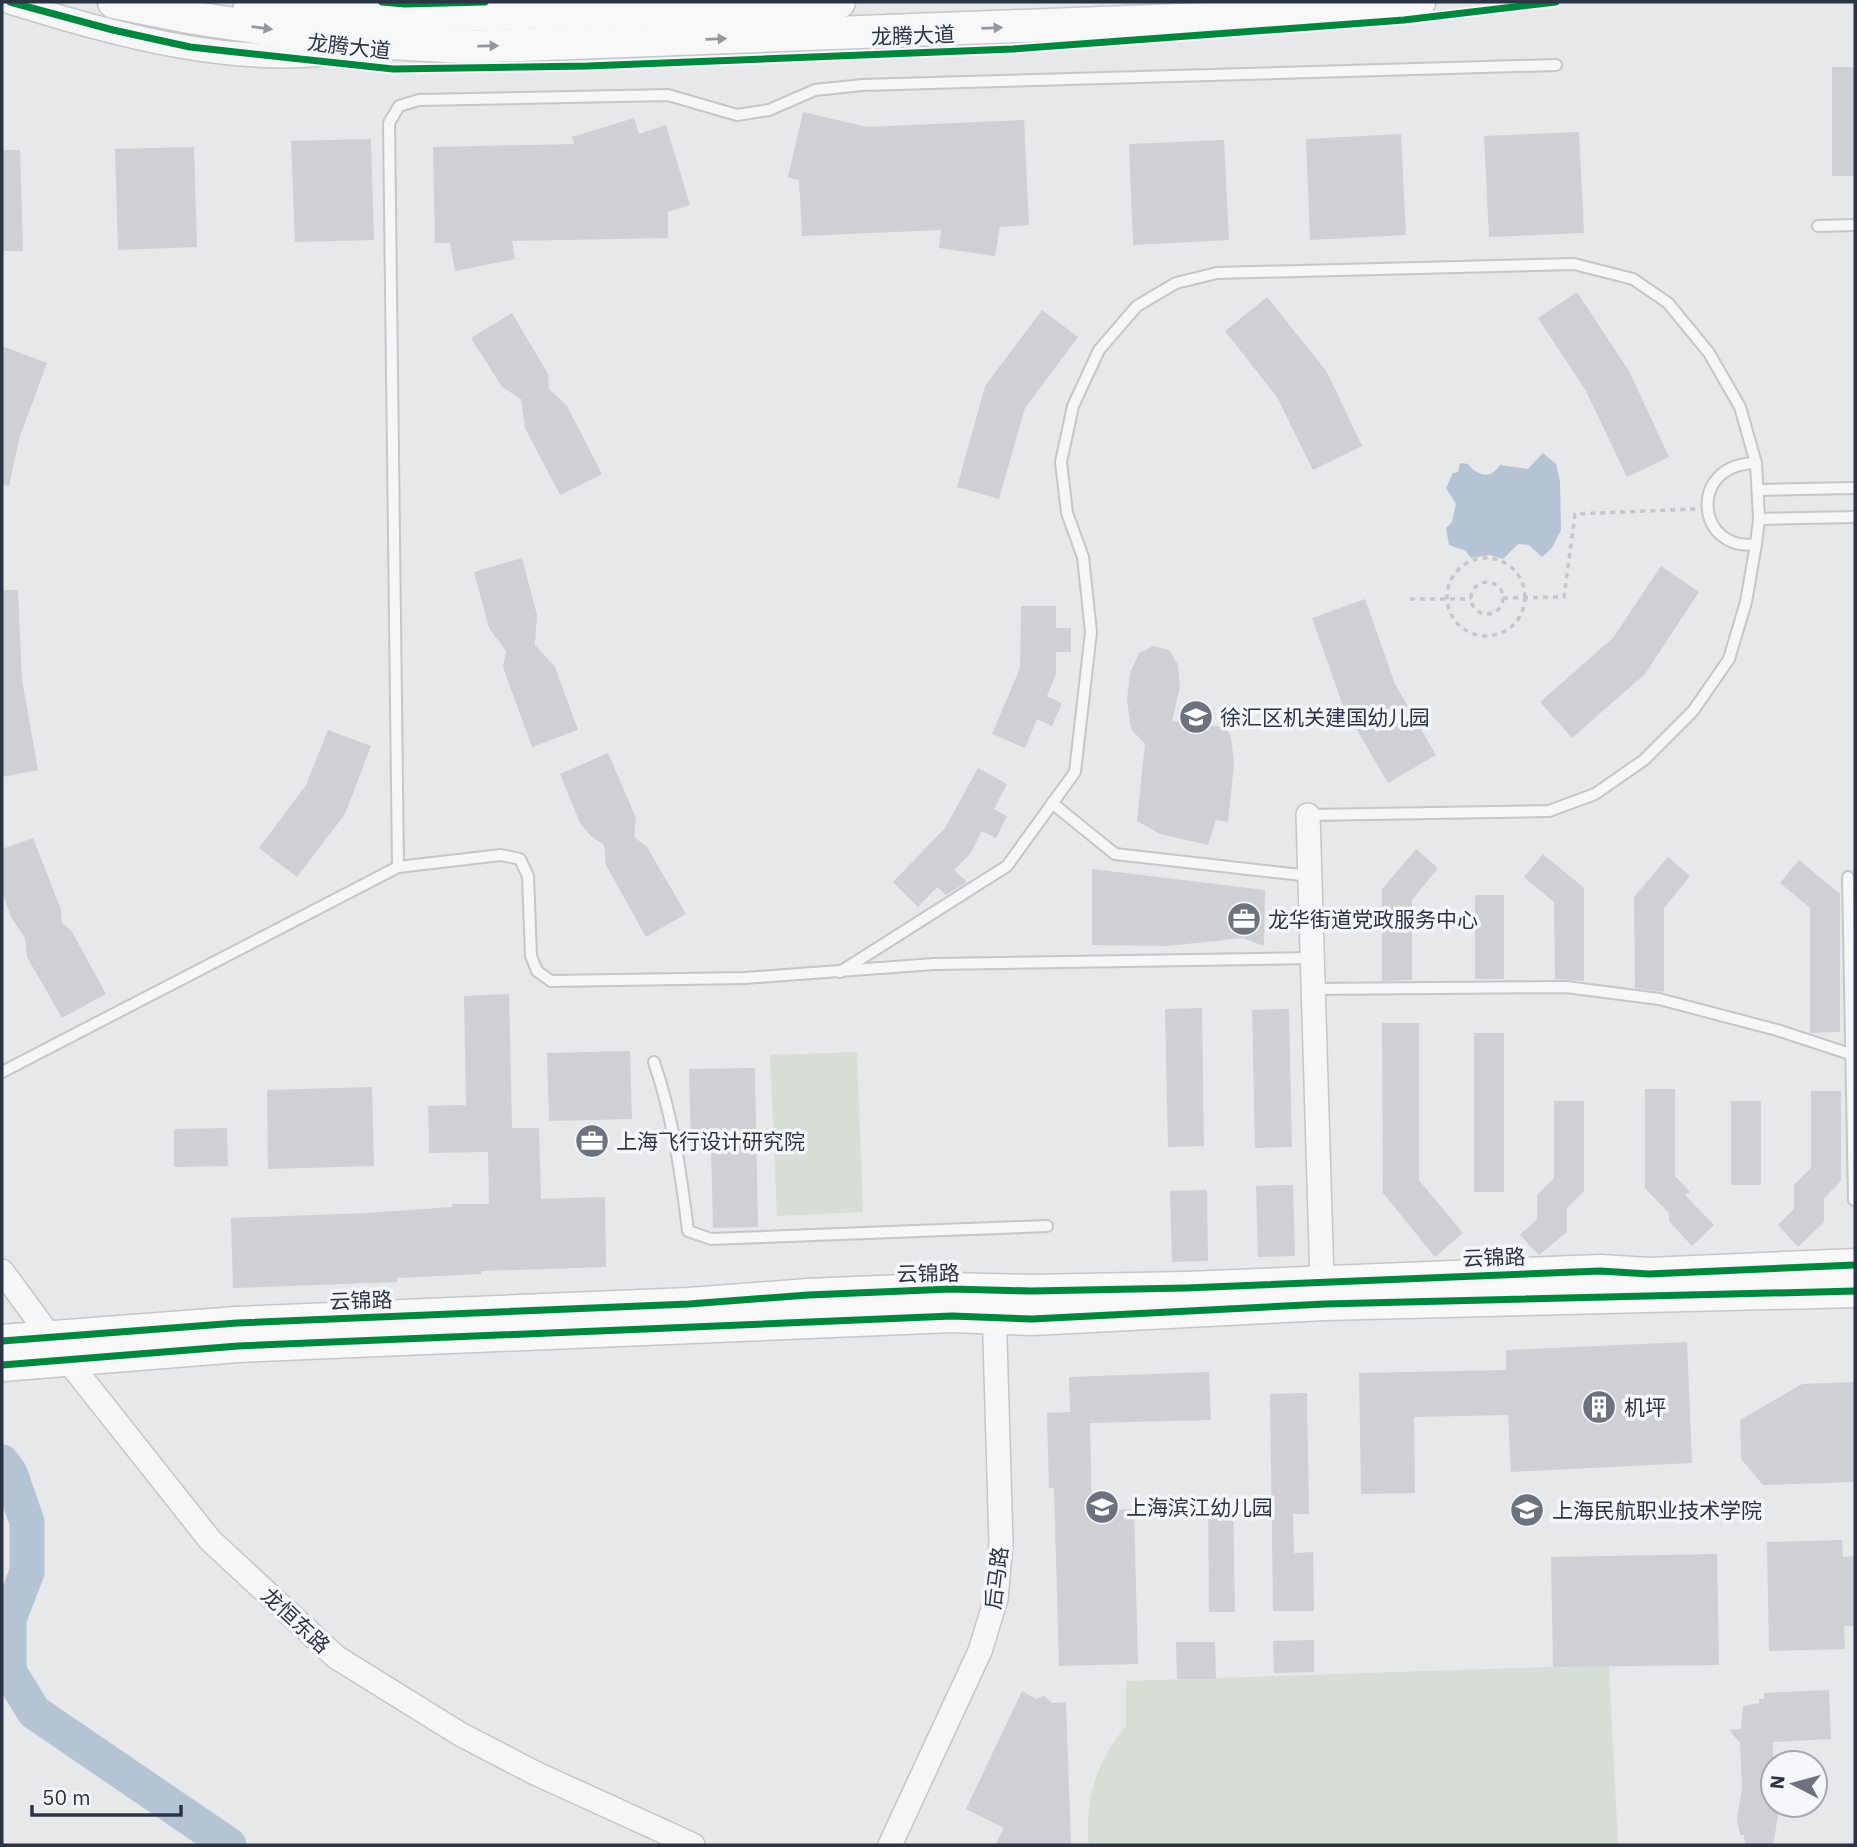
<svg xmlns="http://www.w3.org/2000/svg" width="1857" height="1847" font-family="'IBM Plex Sans','Noto Sans SC',sans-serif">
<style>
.green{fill:#d6ded6}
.water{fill:#b4c4d5}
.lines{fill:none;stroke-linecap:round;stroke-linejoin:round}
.river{stroke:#b4c4d5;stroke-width:35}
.building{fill:#ced0d3}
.service-casing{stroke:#c4c6c8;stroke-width:14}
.minor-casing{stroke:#c4c6c8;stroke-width:26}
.secondary-casing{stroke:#c4c6c8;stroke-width:35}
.path{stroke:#c5c6ca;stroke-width:3.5;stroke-dasharray:5 5;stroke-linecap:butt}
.service{stroke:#f5f6f7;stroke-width:10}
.minor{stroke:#f5f6f7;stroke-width:23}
.secondary{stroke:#f8f8f8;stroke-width:32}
.cycleway-casing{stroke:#f4f6f9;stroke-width:11}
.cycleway{stroke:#00873e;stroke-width:7}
.oneway{fill:#92969e}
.labels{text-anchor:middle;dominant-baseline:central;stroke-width:7;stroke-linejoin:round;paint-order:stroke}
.street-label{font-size:21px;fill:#2b3445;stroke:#f4f6f9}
.poi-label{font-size:21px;fill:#2b3445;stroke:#f4f6f9;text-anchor:start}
</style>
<rect width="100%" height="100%" fill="#e6e8ea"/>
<g class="green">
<path d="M857 1052 863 1212 777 1216 770 1055Z"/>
<path d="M1609 1665 1618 1845H1089C1084 1801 1097 1760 1126 1726V1681Z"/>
</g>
<path class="water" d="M1543 453 1556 464 1560 481 1561 530 1552 548 1542 557 1529 545 1518 544 1503 559 1490 555 1471 558 1466 551 1449 545 1446 528 1452 522 1456 504 1446 488 1453 473 1458 472 1460 463 1468 464C1478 476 1490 480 1500 465L1528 469Z"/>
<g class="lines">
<path class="river" d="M2 1462 10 1473 27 1522V1572L9 1619V1671L34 1712 229 1845"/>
</g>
<g class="building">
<rect x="1832" y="67" width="23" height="109"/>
<path d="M803 112 867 127 1024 120 1029 225 1000 227 995 256 939 248 941 230 802 236 799 180 788 177Z"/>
<path d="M634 118 639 134 666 125 690 205 668 212V238L512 241 515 259 455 271 450 243H435L433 147 574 144 572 137Z"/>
<path d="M1579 132 1584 233 1489 237 1484 136Z"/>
<path d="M1401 134 1406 235 1310 240 1306 139Z"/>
<path d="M371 139 374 240 295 242 291 141Z"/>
<path d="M1224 140 1229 240 1133 245 1129 144Z"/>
<path d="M194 147 197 247 118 250 115 149Z"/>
<path d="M2 150H20L23 251H2Z"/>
<path d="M1577 292 1629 371 1669 457 1627 477 1586 391 1538 318Z"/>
<path d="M1267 297 1327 372 1362 446 1313 470 1277 397 1225 331Z"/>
<path d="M1042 310 1078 337 1025 408 999 499 957 487 985 386Z"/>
<path d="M512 313 548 374 549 389 567 406 602 474 560 495 525 428 521 399 502 387 471 338Z"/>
<path d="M2 346 47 363 19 439 9 486 2 485Z"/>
<path d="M522 558 537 615 535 645 555 667 578 730 532 747 503 667 506 651 489 628 474 572Z"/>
<path d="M1661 566 1699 592 1645 674 1572 738 1540 702 1613 638Z"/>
<path d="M2 590H18L22 680 38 770 2 777Z"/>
<path d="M1365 599 1395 684 1436 755 1388 783 1343 706 1312 618Z"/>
<path d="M1021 606H1056V628H1071V652H1056V674L1047 696 1062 703 1052 726 1037 719 1025 748 992 734 1020 668Z"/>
<path d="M1153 646 1169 650 1178 665 1180 687 1172 721 1224 727 1231 736 1234 764 1228 822 1216 820 1208 845 1160 834 1137 821 1145 744 1131 729 1127 700 1130 673 1139 653Z"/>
<path d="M328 730 371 746 345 814 297 877 259 848 306 785Z"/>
<path d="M608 753 636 818 634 837 647 847 686 914 646 937 606 865 604 845 591 836 580 823 560 774Z"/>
<path d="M978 768 1007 784 994 809 1007 816 996 838 982 831 971 853 954 870 967 882 946 895 937 887 918 907 893 882 945 828Z"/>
<path d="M33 838 61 910 62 923 71 930 106 994 62 1018 27 957 25 938 11 917 2 891V849Z"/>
<path d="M1416 849 1438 868 1412 900V980L1382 981V889Z"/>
<path d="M1543 854 1584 888V981L1555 979 1554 902 1524 877Z"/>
<path d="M1668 857 1690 876 1664 908V992L1635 988 1634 897Z"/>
<path d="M1799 860 1840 894V1032L1810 1033V908L1780 883Z"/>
<path d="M1092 869 1265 890 1264 946 1242 938 1168 946 1092 945Z"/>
<rect x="1475" y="895" width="29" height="84"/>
<path d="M509 994 512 1128H539L541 1199 605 1197 606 1267 481 1271V1274L397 1278V1282L233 1288 231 1218 368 1213 452 1207V1204H489L488 1152 429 1153 428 1106 466 1105 464 996Z"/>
<path d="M1202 1008 1204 1146 1168 1147 1165 1009Z"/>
<path d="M1289 1009 1292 1147 1255 1148 1252 1010Z"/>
<path d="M1382 1023H1419V1180L1463 1233 1435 1257 1383 1193Z"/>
<rect x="1474" y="1033" width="30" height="159"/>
<path d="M630 1051 632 1119 549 1121 547 1053Z"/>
<path d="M755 1068 758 1227 713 1228 711 1145H691L689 1069Z"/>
<path d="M372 1087 374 1166 268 1169 267 1090Z"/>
<path d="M1645 1089H1675V1176L1690 1192 1685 1195 1714 1225 1692 1246 1669 1221V1213L1645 1188Z"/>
<path d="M1811 1091H1841V1181L1824 1198V1222L1798 1247 1778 1225 1794 1209V1185L1811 1168Z"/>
<path d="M1554 1101H1584V1191L1567 1208V1232L1539 1255 1520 1235 1537 1219V1195L1554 1178Z"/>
<rect x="1731" y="1101" width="30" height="84"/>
<path d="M227 1128 228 1166 174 1167V1129Z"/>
<path d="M1293 1185 1295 1256 1258 1257 1256 1186Z"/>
<path d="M1207 1190 1208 1261 1172 1262 1170 1191Z"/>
<path d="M1687 1342 1692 1463 1511 1472 1508 1415 1414 1417 1415 1493 1361 1494 1359 1373 1506 1370V1350Z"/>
<path d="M1209 1372 1211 1420 1090 1423 1092 1510 1134 1509 1138 1664 1059 1666 1054 1488H1049L1047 1413 1070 1412 1069 1377Z"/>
<path d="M1855 1382V1482L1763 1485 1741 1459 1740 1420 1802 1384Z"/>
<path d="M1307 1393 1309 1514H1293L1294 1553 1313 1552 1314 1611H1273L1270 1394Z"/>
<path d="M1208 1501H1233L1235 1612H1209Z"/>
<path d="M1842 1540 1843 1557 1855 1556V1626H1844L1845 1649 1769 1651 1767 1542Z"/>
<path d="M1717 1554 1719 1665 1553 1667 1551 1557Z"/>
<path d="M1314 1640V1672L1274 1673 1273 1641Z"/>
<path d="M1176 1642H1215L1216 1679H1177Z"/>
<path d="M1829 1690 1831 1739 1773 1742V1805H1777L1778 1816 1773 1845H1745L1744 1835H1740L1737 1819 1742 1788 1740 1743 1729 1730 1741 1729 1743 1706 1759 1703V1699H1764V1693Z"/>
<path d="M1022 1691 1036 1699 1044 1696 1052 1703 1066 1702 1071 1845H995L1004 1828 966 1809Z"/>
</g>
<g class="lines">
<g class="service-casing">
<g id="service">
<path d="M1818 226 1855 225"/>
<path d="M1756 463C1686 464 1697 553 1756 544"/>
<path d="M1758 490 1855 488"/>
<path d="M1759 519 1855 517"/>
<path d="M1052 803 1115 854 1310 876"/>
<path d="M398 867 389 123 399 106 419 100 668 95 737 115 769 110 815 90 862 85 1556 65"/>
<path d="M1848 877 1854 1200"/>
<path d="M840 972 1007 866 1075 772 1091 632 1083 557 1067 513 1061 462 1073 406 1099 350 1137 306 1176 283 1217 273 1574 264 1633 279 1668 303 1709 353 1740 407 1756 463 1759 519 1756 544 1746 602 1729 659 1693 711 1644 760 1595 794 1549 811 1308 815"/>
<path d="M1313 989 1566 987 1659 999 1777 1030 1853 1055"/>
<path d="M654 1062C673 1118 681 1173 688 1231L711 1239 1047 1226"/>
<path d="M2 1072 398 867 501 855 520 859 528 876 531 956 537 971 551 981 745 978 934 964 1312 958"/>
</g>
</g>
<g class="minor-casing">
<g id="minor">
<path d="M10 2C120 36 240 70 357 50"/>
<path d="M1308 815 1322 1281"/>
<path d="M2 1271 68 1361 210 1540 336 1657 460 1734 535 1773 693 1845"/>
<path d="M890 1845 980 1651 996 1599 1001 1543 994 1304"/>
</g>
</g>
<g class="secondary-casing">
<g id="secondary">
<path d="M114 2 194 18 351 41 465 47 1206 19 1288 15 1419 2"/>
<path d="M250 5 317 12 465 15 839 2"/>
<path d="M2 1341 237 1323 689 1304 808 1295 951 1289 1031 1291 1186 1288 1600 1271 1649 1274 1855 1265"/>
<path d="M2 1365 238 1346 952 1316 1032 1319 1325 1304 1855 1291"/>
</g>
</g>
<g class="path">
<circle cx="1486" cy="597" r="39"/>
<circle cx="1487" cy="598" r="16"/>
<path d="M1503 598 1564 597 1575 514 1695 509"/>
<path d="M1410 599H1471"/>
</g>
<use href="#service" class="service"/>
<use href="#minor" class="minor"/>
<use href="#secondary" class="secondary"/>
<g class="cycleway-casing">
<g id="cycleway">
<path d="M10 2 113 30 190 47 393 69 588 66 1013 49 1404 20 1556 2"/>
<path d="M382 2 405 4 485 2"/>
<path d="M2 1341 237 1323 689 1304 808 1295 951 1289 1031 1291 1186 1288 1600 1271 1649 1274 1855 1265"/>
<path d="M2 1365 238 1346 952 1316 1032 1319 1325 1304 1855 1291"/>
</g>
</g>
<use href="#cycleway" class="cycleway"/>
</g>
<defs><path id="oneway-solid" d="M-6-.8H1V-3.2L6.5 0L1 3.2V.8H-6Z" transform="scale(1.75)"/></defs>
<g class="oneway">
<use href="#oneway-solid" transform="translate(262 28) rotate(8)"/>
<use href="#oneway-solid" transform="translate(992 28) rotate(-2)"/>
<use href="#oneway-solid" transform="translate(716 39) rotate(-2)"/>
<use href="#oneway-solid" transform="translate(488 46) rotate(-1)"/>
</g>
<defs>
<g id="school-disc" transform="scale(1.75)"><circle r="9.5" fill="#6c737f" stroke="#f4f6f9"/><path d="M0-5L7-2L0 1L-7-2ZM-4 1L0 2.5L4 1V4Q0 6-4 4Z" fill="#fff"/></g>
<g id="office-disc" transform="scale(1.75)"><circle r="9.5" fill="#6c737f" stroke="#f4f6f9"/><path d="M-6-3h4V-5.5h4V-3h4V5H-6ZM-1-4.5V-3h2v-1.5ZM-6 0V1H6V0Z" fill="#fff"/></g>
<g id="building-disc" transform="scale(1.75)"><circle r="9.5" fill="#6c737f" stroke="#f4f6f9"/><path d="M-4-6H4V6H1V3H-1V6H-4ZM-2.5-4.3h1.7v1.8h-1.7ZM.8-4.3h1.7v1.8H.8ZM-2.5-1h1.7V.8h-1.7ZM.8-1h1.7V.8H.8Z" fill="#fff"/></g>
<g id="university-disc" transform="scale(1.75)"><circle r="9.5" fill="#6c737f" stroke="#f4f6f9"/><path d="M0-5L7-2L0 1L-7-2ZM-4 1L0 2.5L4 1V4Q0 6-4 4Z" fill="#fff"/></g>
</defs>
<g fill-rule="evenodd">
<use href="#school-disc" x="1196" y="717"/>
<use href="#office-disc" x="1244" y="919"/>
<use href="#office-disc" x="592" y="1141"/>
<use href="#building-disc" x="1599" y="1407"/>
<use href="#school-disc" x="1102" y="1507"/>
<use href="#university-disc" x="1527" y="1510"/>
</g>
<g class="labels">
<g class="street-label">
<text transform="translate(913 35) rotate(-2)">龙腾大道</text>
<text transform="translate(349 46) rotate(6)">龙腾大道</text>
<text transform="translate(1494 1257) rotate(-2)">云锦路</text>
<text transform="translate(928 1273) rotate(-1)">云锦路</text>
<text transform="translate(361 1300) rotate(-2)">云锦路</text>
<text transform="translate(996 1578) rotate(-83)">后马路</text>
<text transform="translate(296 1620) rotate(43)">龙恒东路</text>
</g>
<g class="poi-label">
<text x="1220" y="717">徐汇区机关建国幼儿园</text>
<text x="1268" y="919">龙华街道党政服务中心</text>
<text x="616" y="1141">上海飞行设计研究院</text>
<text x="1624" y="1407">机坪</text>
<text x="1126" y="1507">上海滨江幼儿园</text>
<text x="1552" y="1510">上海民航职业技术学院</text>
</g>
</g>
<rect width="1857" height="1847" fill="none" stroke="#2b3445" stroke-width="7"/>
<g transform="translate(1794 1784) rotate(276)"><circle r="33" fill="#f4f6f9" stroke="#a4a8b1" stroke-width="2"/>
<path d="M0-5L12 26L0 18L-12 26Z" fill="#6c737f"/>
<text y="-10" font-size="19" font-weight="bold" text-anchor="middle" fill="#2b3445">N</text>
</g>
<path d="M32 1805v10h149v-10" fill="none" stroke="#2b3445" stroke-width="3.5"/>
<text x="42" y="1805" font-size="21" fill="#2b3445" stroke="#f4f6f9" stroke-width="5" paint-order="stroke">50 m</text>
</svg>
